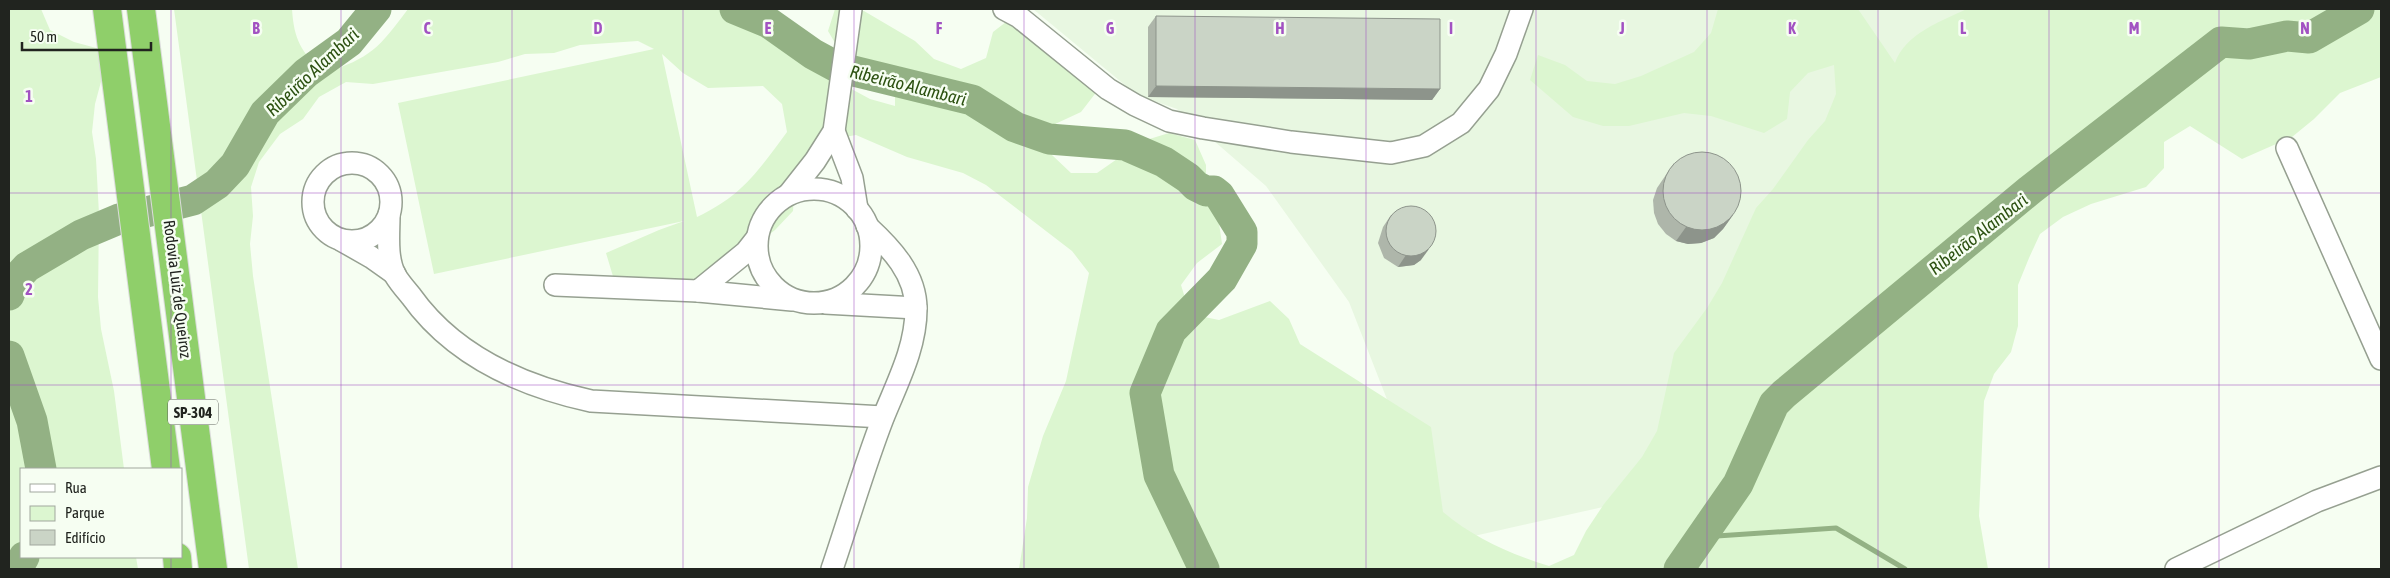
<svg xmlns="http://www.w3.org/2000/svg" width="2390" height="578" font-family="'Asap Condensed',sans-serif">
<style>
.built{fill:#e8f7e1}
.green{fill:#dcf6d0;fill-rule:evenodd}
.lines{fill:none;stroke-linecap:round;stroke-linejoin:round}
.stream{stroke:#93b184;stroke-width:5}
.river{stroke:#93b184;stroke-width:31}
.minor-casing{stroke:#96a091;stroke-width:24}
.highway-casing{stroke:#dbdcdb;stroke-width:30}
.minor{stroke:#fff;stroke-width:21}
.highway{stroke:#8fcf6a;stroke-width:28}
.wall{fill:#aeb6aa}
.shaded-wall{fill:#8d948b}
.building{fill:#cad4c6;stroke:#8d948b}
.grid{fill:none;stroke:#a252c2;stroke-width:1;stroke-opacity:0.55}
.labels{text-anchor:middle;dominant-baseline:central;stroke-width:5;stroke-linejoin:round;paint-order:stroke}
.shield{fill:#f6fef2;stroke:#61655e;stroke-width:1}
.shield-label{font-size:15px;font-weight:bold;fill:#21241f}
.street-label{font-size:16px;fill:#21241f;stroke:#f6fef2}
.water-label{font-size:18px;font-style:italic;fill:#2c5111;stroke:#f6fef2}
.grid-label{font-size:16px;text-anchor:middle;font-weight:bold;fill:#a252c2;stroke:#f6fef2;stroke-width:5;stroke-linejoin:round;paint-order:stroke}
</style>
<rect width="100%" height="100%" fill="#f6fef2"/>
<path class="built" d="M1033 9H1985L1683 489 1443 543 1349 302 1266 186 1177 109 1137 95Z"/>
<g class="green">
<path d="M9 9H41L50 30 74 42 100 49 102 78 95 104 92 132 96 159 99 214 98 297 101 329 114 391 124 469H21V557H136L138 569H9Z"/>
<path d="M174 9H292C294 40 301 52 324 73 371 58 379 48 408 9H722L752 20 801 54 820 72 870 99 895 106V80L844 58 828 31 835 9 864 11 915 41 934 59 961 69 986 58 993 32 1015 15 1098 90 1081 112 1053 125 1052 155 1071 173H1097L1143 141 1169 133 1195 140 1206 165V191L1218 216 1222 244 1197 263 1181 285 1190 314 1219 320 1270 301 1289 319 1300 344 1431 427 1443 512C1474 538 1510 554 1549 566L1574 555 1586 531 1604 504 1642 457 1657 431 1674 353 1707 308 1722 283 1756 208 1773 189 1808 140 1825 121 1836 94 1834 65 1808 73 1790 92 1787 119 1764 133 1711 116 1684 113 1629 126H1603L1573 117 1530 80 1538 55 1565 65 1587 81 1615 84 1641 76 1694 52 1711 33 1718 9H1858L1895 63C1905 34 1941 21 1967 9H2381V77L2340 93 2314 119 2292 137 2242 159 2190 126 2164 142V168L2146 187 2091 204 2063 217 2040 234 2029 258 2018 285V326L2011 352 1994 374 1984 401 1979 516 1988 569H1019L1027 518 1028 487 1043 436 1066 381 1089 273 1072 251 986 185 963 173 907 157 856 135 828 140 795 184 793 211 775 230 731 265 679 284 615 283 606 253 659 230 684 221 434 274 398 103 654 49 638 41 580 45 554 53 525 54 498 62 373 84 346 82 319 97 303 119 280 134 259 162 251 187 253 216 250 244 253 276 298 569H249ZM662 54 683 73 708 88 763 86 782 104 787 132C759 170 742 196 697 217Z"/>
</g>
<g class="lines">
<path class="stream" d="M1702 537 1836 528 1905 569"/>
<g class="river">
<path d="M735 9 769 23 813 54 837 67 972 100 1015 127 1049 139 1125 145 1164 162 1188 178 1196 186 1206 191H1214L1219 195 1242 232V244L1222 279 1171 331 1145 393 1159 475 1204 569"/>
<path d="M9 295 14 281 27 267 81 235 119 219 193 200 217 184 235 165 265 113 306 73 349 42 376 9"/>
<path d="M9 356 32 421 41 469"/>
<path d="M17 569 24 557"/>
<path d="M1679 569 1738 484 1774 404 1784 394 2030 190 2221 42 2249 44 2287 36 2309 38 2359 9"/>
</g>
<g class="minor-casing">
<g id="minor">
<path d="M1004 9 1019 17 1108 89 1135 105 1169 121 1203 128 1291 142 1391 153 1424 146 1461 123 1489 89 1506 54 1522 9"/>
<path d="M834 131 852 178 857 209"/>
<path d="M2287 148 2381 359"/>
<circle cx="352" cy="202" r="39"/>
<circle cx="814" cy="246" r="57"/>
<path d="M789 194 815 161 834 131 851 9"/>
<path d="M389 215C389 234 386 257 395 275 399 282 406 290 411 296 453 355 522 386 591 401L883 417"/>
<path d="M341 240 371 257 395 274"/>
<path d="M555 285 698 291 746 252 757 238"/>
<path d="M698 291 792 300"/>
<path d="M825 303 916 308"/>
<path d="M832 569C849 519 864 467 883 418 897 383 916 348 916 309 916 274 891 248 867 226"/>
<path d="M2176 569 2317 501 2381 477"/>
</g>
</g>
<g class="highway-casing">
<g id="highway">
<path d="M107 9 166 469"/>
<path d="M141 9 213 569"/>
<path d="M177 557 178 569"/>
</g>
</g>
<use href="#minor" class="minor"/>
<use href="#highway" class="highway"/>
</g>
<g class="wall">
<path d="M1156 16 1440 89 1432 100 1148 97V27Z"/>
<path d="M1674 163 1733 215 1723 229 1714 238 1701 243 1688 244 1676 241 1666 234 1658 224 1654 213 1653 200 1657 188Z"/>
<path d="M1391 215 1421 260 1414 265 1398 267 1384 258 1378 243 1383 227Z"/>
</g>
<g class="shaded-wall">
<path d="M1156 86 1440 89 1432 100 1148 97Z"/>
<path d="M1733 215 1723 229 1714 238 1701 243 1688 244 1676 241 1686 227Z"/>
<path d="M1429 249 1421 260 1414 265 1398 267 1406 255Z"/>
</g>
<g class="building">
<path d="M1156 16 1440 19V89L1156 86Z"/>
<circle cx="1702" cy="191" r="39"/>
<circle cx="1411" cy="231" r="25"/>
</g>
<path class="grid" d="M171 9V469M341 9V569M512 9V569M683 9V569M854 9V569M1024 9V569M1195 9V569M1366 9V569M1536 9V569M1707 9V569M1878 9V569M2049 9V569M2219 9V569M9 193H2381M9 385H2381M171 557V569"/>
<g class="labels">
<rect class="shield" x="168" y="399.5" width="50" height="25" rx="4"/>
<g class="shield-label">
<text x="193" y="412">SP-304</text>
</g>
<g class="street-label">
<text transform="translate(178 289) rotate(83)">Rodovia Luiz de Queiroz</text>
</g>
<g class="water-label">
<text transform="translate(312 72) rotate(-43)">Ribeirão Alambari</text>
<text transform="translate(908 85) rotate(14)">Ribeirão Alambari</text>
<text transform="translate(1978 234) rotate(-38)">Ribeirão Alambari</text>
</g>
</g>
<g class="grid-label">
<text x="256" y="34">B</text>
<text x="427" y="34">C</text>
<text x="598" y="34">D</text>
<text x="768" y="34">E</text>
<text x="939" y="34">F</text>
<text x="1110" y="34">G</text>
<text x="1280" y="34">H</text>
<text x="1451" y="34">I</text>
<text x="1622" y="34">J</text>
<text x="1792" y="34">K</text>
<text x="1963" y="34">L</text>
<text x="2134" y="34">M</text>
<text x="2305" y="34">N</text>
<text x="29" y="102">1</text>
<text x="29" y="295">2</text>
</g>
<rect width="2390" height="578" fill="none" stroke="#21241f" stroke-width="20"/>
<rect x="20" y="468" width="162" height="90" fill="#f6fef2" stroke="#a1a79e"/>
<rect x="30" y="484" width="25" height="8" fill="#ffffff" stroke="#a1a79e"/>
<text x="65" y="493" font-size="15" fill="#21241f">Rua</text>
<rect x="30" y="506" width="25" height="15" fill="#dcf6d0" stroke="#a1a79e"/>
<text x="65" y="518" font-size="15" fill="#21241f">Parque</text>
<rect x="30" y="530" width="25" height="15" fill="#cad4c6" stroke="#a1a79e"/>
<text x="65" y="543" font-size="15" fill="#21241f">Edifício</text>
<path d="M22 42v8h129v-8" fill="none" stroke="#21241f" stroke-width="2.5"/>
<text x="30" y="42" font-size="15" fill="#21241f" stroke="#f6fef2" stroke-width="4" paint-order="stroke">50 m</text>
</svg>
